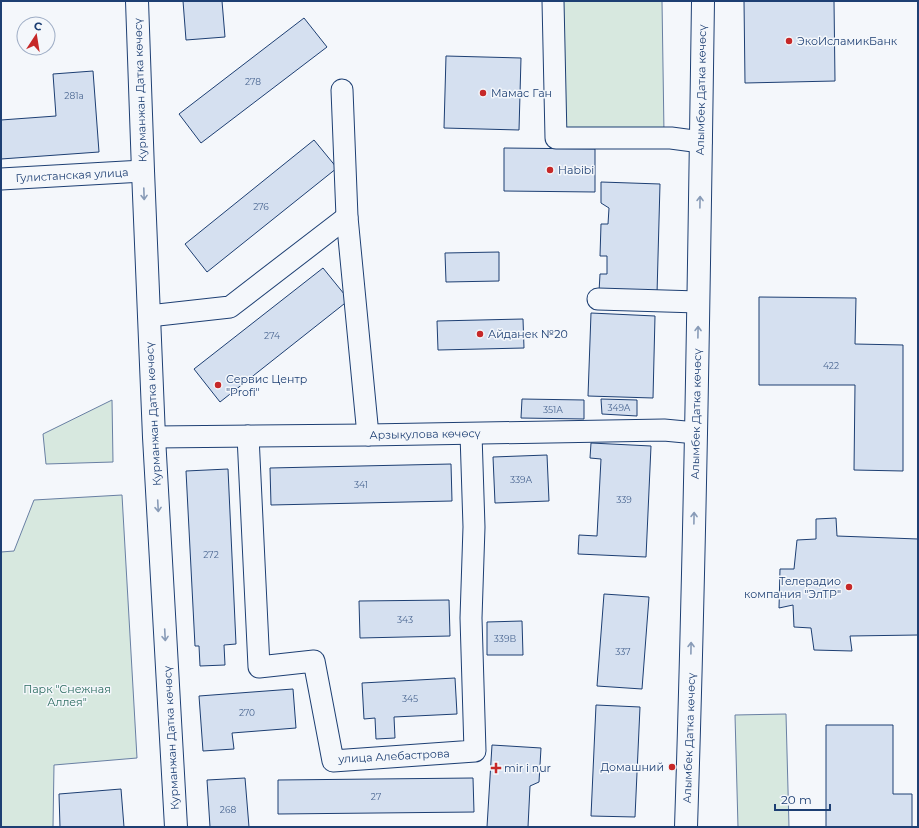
<svg xmlns="http://www.w3.org/2000/svg" width="919" height="828" font-family="Montserrat,sans-serif">
<style>
.green{fill:#d7e8df;stroke:#687fa3}
.building{fill:#d5e0f0;stroke:#1d3f73}
.lines{fill:none;stroke-linecap:round;stroke-linejoin:round}
.minor-casing{stroke:#1d3f73;stroke-width:23}
.major-casing{stroke:#1d3f73;stroke-width:24}
.minor{stroke:#f4f7fb;stroke-width:21}
.major{stroke:#f4f7fb;stroke-width:22}
.oneway{stroke:#889bb7}
.poi-dot{fill:#c62828;stroke:#f4f7fb;stroke-width:1.5}
.labels{text-anchor:middle;dominant-baseline:central;stroke-width:3;stroke-linejoin:round;paint-order:stroke}
.number-label{font-size:9px;fill:#4b6792}
.poi-label{font-size:11px;fill:#1d3f73;stroke:#f4f7fb;text-anchor:start}
.street-label{font-size:11px;fill:#1d3f73;stroke:#f4f7fb}
.park-label{font-size:11px;fill:#2c6c60;stroke:#f4f7fb}
</style>
<rect width="100%" height="100%" fill="#f4f7fb"/>
<g class="green">
<path d="M558 1H662L664 133 561 135Z"/>
<path d="M112 400 113 462 46 464 43 434Z"/>
<path d="M122 495 137 758 54 765 53 827H1V552L14 551 34 500Z"/>
<path d="M786 714 789 827H738L735 715Z"/>
</g>
<g class="building">
<path d="M183 1H222L225 37 186 40Z"/>
<path d="M744 1H834L835 81 745 83Z"/>
<path d="M304 18 327 47 201 143 179 114Z"/>
<path d="M446 56 521 58 519 130 444 128Z"/>
<path d="M93 71 99 152 1 159V120L56 116 53 74Z"/>
<path d="M314 140 337 168 207 272 185 244Z"/>
<path d="M504 148 595 149V192L504 191Z"/>
<path d="M601 182 660 184 657 294 599 292 600 274H607V256H600L601 224H608L609 208 601 203Z"/>
<path d="M499 252V281L446 282 445 253Z"/>
<path d="M323 268 349 300 220 402 194 369Z"/>
<path d="M759 297 856 298 855 344 903 345V471L854 470 855 385H759Z"/>
<path d="M591 313 655 316 653 398 588 396Z"/>
<path d="M523 319 524 348 438 350 437 321Z"/>
<path d="M522 399 584 400V419L521 418Z"/>
<path d="M601 399 637 400V416L602 414Z"/>
<path d="M591 443 651 446 646 557 578 554 579 535 597 536 601 459 590 458Z"/>
<path d="M547 455 549 501 495 503 493 457Z"/>
<path d="M451 464 452 501 271 505 270 468Z"/>
<path d="M228 469 236 644 224 645 225 665 200 666 199 646H195L186 471Z"/>
<path d="M836 518 837 536 918 539V635L850 636 852 651 814 650 811 628 794 627 793 605 779 608 780 569H794L797 540 816 539V519Z"/>
<path d="M604 594 649 597 642 689 597 686Z"/>
<path d="M449 600 450 636 360 638 359 601Z"/>
<path d="M522 621 523 655H487V622Z"/>
<path d="M455 678 457 714 394 717 395 738 376 739 375 718 364 719 362 683Z"/>
<path d="M293 689 296 728 232 733 234 749 203 751 199 696Z"/>
<path d="M596 705 640 707 635 817 591 816Z"/>
<path d="M826 725H893V794H912V827H826Z"/>
<path d="M492 745 541 748 539 782 530 786 528 827H487Z"/>
<path d="M245 778 249 827H210L207 780Z"/>
<path d="M473 778 474 812 278 814V780Z"/>
<path d="M121 789 124 827H60L59 794Z"/>
</g>
<g class="lines">
<g class="minor-casing">
<g id="minor">
<path d="M553 1 556 138H671L701 142"/>
<path d="M342 90 347 217 368 435"/>
<path d="M1 179 143 171"/>
<path d="M598 299 698 302"/>
<path d="M149 316 230 307 347 217"/>
<path d="M248 436 259 667 314 661 333 761 475 751 471 618 474 527 471 434"/>
<path d="M154 437 368 435 664 430 696 433"/>
</g>
</g>
<g class="major-casing">
<g id="major">
<path d="M137 1 143 171 154 437 176 827"/>
<path d="M686 827C695 552 699 276 703 1"/>
</g>
</g>
<use href="#minor" class="minor"/>
<use href="#major" class="major"/>
</g>
<defs><path id="oneway-shaft" d="M-6 0H5M1.5-3L5.5 0L1.5 3" fill="none" stroke-width="1.6" stroke-linecap="round" stroke-linejoin="round"/></defs>
<g class="oneway">
<use href="#oneway-shaft" transform="translate(144 194) rotate(88)"/>
<use href="#oneway-shaft" transform="translate(700 202) rotate(-89)"/>
<use href="#oneway-shaft" transform="translate(698 332) rotate(-89)"/>
<use href="#oneway-shaft" transform="translate(158 506) rotate(87)"/>
<use href="#oneway-shaft" transform="translate(694 518) rotate(-89)"/>
<use href="#oneway-shaft" transform="translate(165 635) rotate(87)"/>
<use href="#oneway-shaft" transform="translate(691 648) rotate(-89)"/>
</g>
<g class="poi-dot">
<circle cx="789" cy="41" r="4"/>
<circle cx="483" cy="93" r="4"/>
<circle cx="550" cy="170" r="4"/>
<circle cx="480" cy="334" r="4"/>
<circle cx="218" cy="385" r="4"/>
<circle cx="849" cy="587" r="4"/>
<circle cx="672" cy="767" r="4"/>
<path d="M494 762h4v4h4v4h-4v4h-4v-4h-4v-4h4z"/>
</g>
<g class="labels">
<g class="number-label">
<text x="253" y="81">278</text>
<text x="74" y="95">281а</text>
<text x="261" y="206">276</text>
<text x="272" y="335">274</text>
<text x="831" y="365">422</text>
<text x="619" y="407">349А</text>
<text x="553" y="409">351А</text>
<text x="521" y="479">339А</text>
<text x="361" y="484">341</text>
<text x="624" y="499">339</text>
<text x="211" y="554">272</text>
<text x="405" y="619">343</text>
<text x="505" y="638">339В</text>
<text x="623" y="651">337</text>
<text x="410" y="698">345</text>
<text x="247" y="712">270</text>
<text x="376" y="796">27</text>
<text x="228" y="809">268</text>
</g>
<g class="poi-label">
<text x="797" y="41">ЭкоИсламикБанк</text>
<text x="491" y="93">Мамас Ган</text>
<text x="558" y="170">Habibi</text>
<text x="488" y="334">Айданек №20</text>
<text x="226" y="379">Сервис Центр<tspan x="226" dy="13">"Profi"</tspan></text>
<text x="841" y="581" text-anchor="end">Телерадио<tspan x="841" dy="13">компания "ЭлТР"</tspan></text>
<text x="664" y="767" text-anchor="end">Домашний</text>
<text x="504" y="768">mir i nur</text>
</g>
<g class="street-label">
<text transform="translate(140 90) rotate(-92)">Курманжан Датка көчөсү</text>
<text transform="translate(701 90) rotate(-89)">Алымбек Датка көчөсү</text>
<text transform="translate(72 175) rotate(-3)">Гулистанская улица</text>
<text transform="translate(153 414) rotate(-93)">Курманжан Датка көчөсү</text>
<text transform="translate(696 414) rotate(-89)">Алымбек Датка көчөсү</text>
<text transform="translate(425 434) rotate(-1)">Арзыкулова көчөсү</text>
<text transform="translate(171 738) rotate(-93)">Курманжан Датка көчөсү</text>
<text transform="translate(689 738) rotate(-88)">Алымбек Датка көчөсү</text>
<text transform="translate(394 756) rotate(-3)">улица Алебастрова</text>
</g>
<g class="park-label">
<text x="67" y="689">Парк "Снежная<tspan x="67" dy="13">Аллея"</tspan></text>
</g>
</g>
<rect width="919" height="828" fill="none" stroke="#1d3f73" stroke-width="4"/>
<g transform="translate(36 36) rotate(12)"><circle r="19" fill="#f4f7fb" stroke="#9eadc5"/>
<path d="M0-3L7 15L0 10L-7 15Z" fill="#c62828"/>
<text y="-6" font-size="11" font-weight="bold" text-anchor="middle" fill="#1d3f73">С</text>
</g>
<path d="M775 804v6h55v-6" fill="none" stroke="#1d3f73" stroke-width="2"/>
<text x="781" y="804" font-size="12" fill="#1d3f73" stroke="#f4f7fb" stroke-width="3" paint-order="stroke">20 m</text>
</svg>
